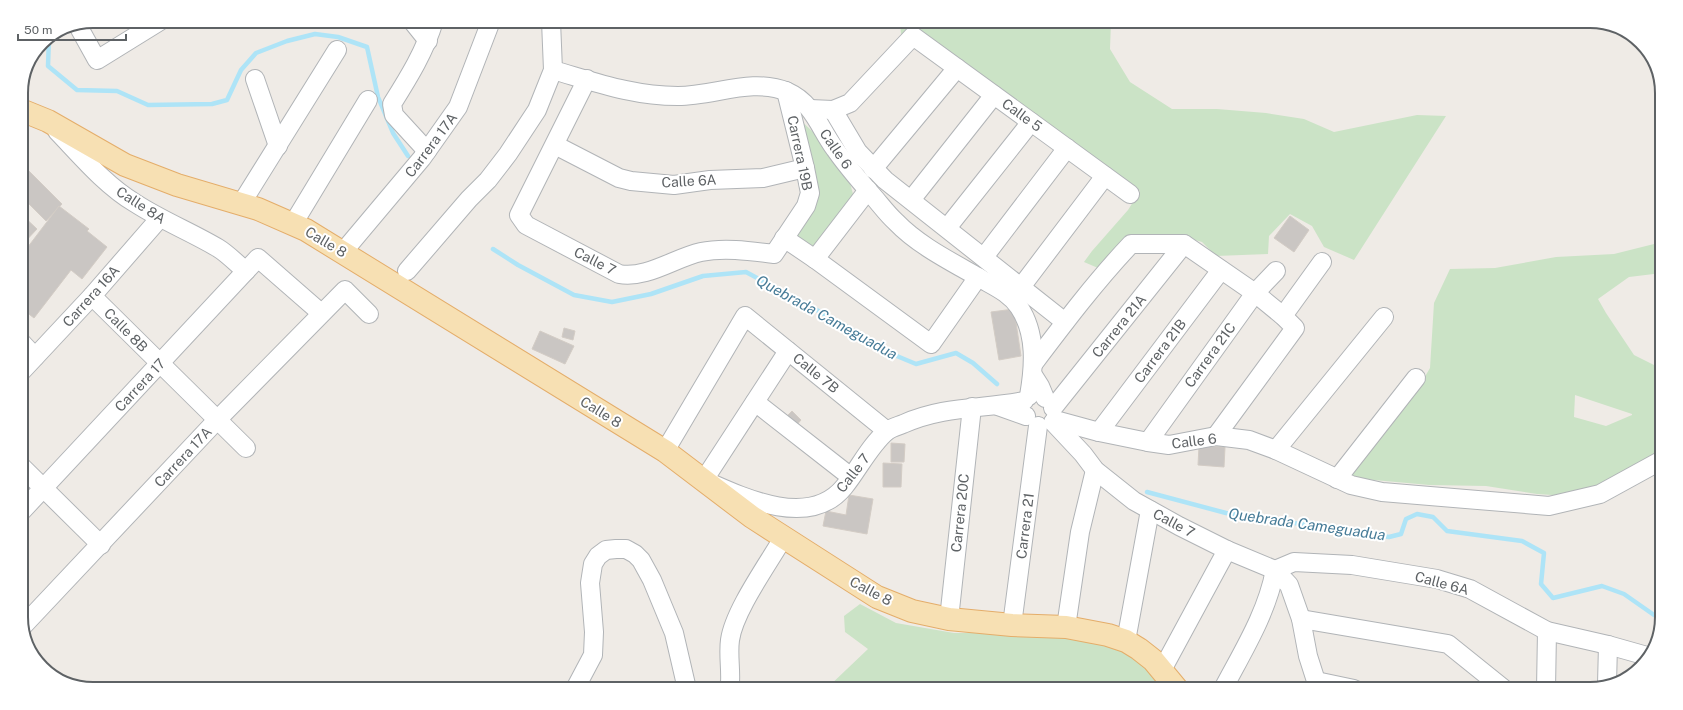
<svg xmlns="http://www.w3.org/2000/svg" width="1683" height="710" font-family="'Public Sans',sans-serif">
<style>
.green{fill:#cbe3c6;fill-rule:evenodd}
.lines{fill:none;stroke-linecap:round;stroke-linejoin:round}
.stream{stroke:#aee4f7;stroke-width:4.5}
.building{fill:#cac6c3;stroke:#d3ccc5}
.minor-casing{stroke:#b1b4b7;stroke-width:20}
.major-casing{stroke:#e4ad6a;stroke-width:24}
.minor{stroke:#fff;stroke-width:18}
.major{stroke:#f7e0b3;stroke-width:22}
.labels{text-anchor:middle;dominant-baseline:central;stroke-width:4;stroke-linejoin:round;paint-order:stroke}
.street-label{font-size:14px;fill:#5e6265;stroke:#fff}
.water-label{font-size:15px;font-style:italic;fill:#467b97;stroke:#fff}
.rim{fill:none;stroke:#5e6265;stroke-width:2}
</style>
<rect width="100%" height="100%" fill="#efebe6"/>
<g class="green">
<path d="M900 21H1111L1110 49 1130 82 1172 109H1217L1266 113 1304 119 1334 132 1417 115 1446 116 1354 260 1324 247 1312 226 1290 214 1269 236 1268 254 1216 256 1202 242 1177 235 1098 268 1084 262 1092 251 1128 210 1140 191 955 57 918 29 901 34Z"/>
<path d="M796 116 844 161 856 205 810 266 787 245 811 205Z"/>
<path d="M1662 242V273L1629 277 1598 299 1606 313 1634 355 1662 369V450L1601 484 1567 496 1537 494 1486 486 1429 485 1352 478 1353 470 1417 390 1430 368 1434 303 1450 269 1495 268 1556 257 1614 254ZM1575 395 1632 414V415L1606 426 1574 417Z"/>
<path d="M860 604 896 623 954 633H1021L1078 636 1118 645 1146 668 1164 689H826L868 649 845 632 844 616Z"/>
</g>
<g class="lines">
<g class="stream">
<path d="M49 38 48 66 77 90 117 91 148 105 212 104 227 100 241 70 256 53 287 41 315 34 338 37 367 47 378 97 393 133 408 156"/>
<path d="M493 249 518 265 574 295 612 302 651 294 703 276 746 272 837 321 892 354 916 364 956 353 973 363 997 384"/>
<path d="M1147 492 1226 513 1389 537 1401 534 1406 519 1417 514 1433 517 1447 531 1522 541 1544 553 1541 584 1553 598 1602 586 1624 594 1654 615 1662 617"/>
</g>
</g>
<g class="building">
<path d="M23 165 62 204 46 221 21 196V167Z"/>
<path d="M59 206 89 229 87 231 107 247 82 279 71 270 34 318 21 308V256Z"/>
<path d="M21 214 37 229 21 246Z"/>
<path d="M1290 216 1309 230 1294 252 1274 238Z"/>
<path d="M1014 309 1021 356 999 360 991 312Z"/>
<path d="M564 328 575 331 573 340 562 337Z"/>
<path d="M540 331 574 346 565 364 532 349Z"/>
<path d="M792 411 801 420 794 428 784 419Z"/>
<path d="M891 443 905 444 904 462H891Z"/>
<path d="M1199 446 1225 447 1224 467 1198 465Z"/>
<path d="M883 463 902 464 901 487H883Z"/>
<path d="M849 495 873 499 867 534 823 526 826 511 846 515Z"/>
</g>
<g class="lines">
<g class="minor-casing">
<g id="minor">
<path d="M412 21 428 41"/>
<path d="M77 24 97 60 160 21"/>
<path d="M553 70C595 82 633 96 678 96 715 96 752 77 788 92 813 103 820 129 835 149 846 165 859 180 872 195 880 204 887 214 896 222 918 245 950 261 978 277 993 286 1009 292 1019 307 1037 334 1034 367 1029 396"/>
<path d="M255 79 278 146"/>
<path d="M587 79 519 215 526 225 619 274C647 279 674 258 701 252 724 247 751 251 774 254L806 206 810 193 805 168 786 91"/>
<path d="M810 109 833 110 850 103 913 36 1130 194"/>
<path d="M833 110 858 152 885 180 1065 322"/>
<path d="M57 131C81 156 105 185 135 203 161 220 191 232 218 248 228 254 237 264 246 271"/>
<path d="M555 145 619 178 631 181 674 185 710 180 763 178 805 168"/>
<path d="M427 151 394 115 392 104C409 77 425 51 434 21"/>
<path d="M873 169 957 68"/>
<path d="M911 200 994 95"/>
<path d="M241 204 337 50"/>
<path d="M293 224 368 100"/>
<path d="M947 228 1031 122"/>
<path d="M784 238 815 259 931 344 978 277"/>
<path d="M343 252 422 158 458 107 491 21"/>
<path d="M984 257 1067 148"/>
<path d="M815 259 868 190"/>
<path d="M407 271 469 199 488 180 508 154 537 110 553 70 551 21"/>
<path d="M1021 287 1105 176"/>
<path d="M92 296 246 448"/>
<path d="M1283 316 1322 262"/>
<path d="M21 342 35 357"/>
<path d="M788 351 704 480C744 498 810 529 844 487 858 470 870 445 887 431 891 428 898 426 903 424 943 406 982 409 1024 401"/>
<path d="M1034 363C1065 322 1096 281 1131 244H1184L1255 293 1283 316 1295 328 1216 436"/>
<path d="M21 372 92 296 159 219"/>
<path d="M1033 375 1040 386 1045 398"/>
<path d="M755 402 851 477"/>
<path d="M998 406 1026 416"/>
<path d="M1053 408 1184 244"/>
<path d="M1055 420 1099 432 1148 442 1169 445 1216 436 1249 440 1276 450 1351 485 1382 492 1549 506 1600 494 1662 460"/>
<path d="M1053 422 1083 454 1095 470 1134 501 1179 526 1227 550 1275 570 1289 585 1301 619 1308 656 1316 681V689"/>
<path d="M1099 432 1221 270"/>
<path d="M1148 442 1255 293 1276 271"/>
<path d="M1276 450 1384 317"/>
<path d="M665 451 745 316 887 431"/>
<path d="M21 466 101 545"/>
<path d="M1337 479 1416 378"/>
<path d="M21 512 258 258 321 313"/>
<path d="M1275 570 1294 562 1352 565 1437 579 1470 589 1547 631 1608 645 1647 656"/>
<path d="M949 619 972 407"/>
<path d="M1301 619 1448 644 1504 689"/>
<path d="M1012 625 1038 426"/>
<path d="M23 626 217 420 345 290 369 314"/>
<path d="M1066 627 1080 532 1095 470"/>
<path d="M1126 641 1150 510"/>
<path d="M1162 670 1227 550"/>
<path d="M1316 681 1354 689"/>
<path d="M1607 684 1608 645"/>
<path d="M575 689 593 655 594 632 590 583 593 564 598 556 606 550 616 549H626L635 554 641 560 652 580 674 633 687 689"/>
<path d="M727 689 730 683C731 669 728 654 730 640 734 611 768 564 783 538"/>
<path d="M1223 689C1243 651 1267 613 1275 570"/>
<path d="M1546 689 1547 631"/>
</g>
</g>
<g class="major-casing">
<path id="major" d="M21 110 48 121 125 165 177 185 258 209 306 230 665 451 752 517 877 597 912 611 949 619 1012 625 1066 627 1108 635 1126 641 1139 649 1153 660 1177 689"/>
</g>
<use href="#minor" class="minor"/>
<use href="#major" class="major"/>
</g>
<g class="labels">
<g class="street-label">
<text transform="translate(1022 115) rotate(36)">Calle 5</text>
<text transform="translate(431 145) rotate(-53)">Carrera 17A</text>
<text transform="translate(836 149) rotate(55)">Calle 6</text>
<text transform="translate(800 153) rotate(78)">Carrera 19B</text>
<text transform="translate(689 181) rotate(-3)">Calle 6A</text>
<text transform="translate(141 205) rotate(33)">Calle 8A</text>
<text transform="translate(326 242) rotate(31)">Calle 8</text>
<text transform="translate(595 261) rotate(27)">Calle 7</text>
<text transform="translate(91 296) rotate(-48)">Carrera 16A</text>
<text transform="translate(1119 326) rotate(-51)">Carrera 21A</text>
<text transform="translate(126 330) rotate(45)">Calle 8B</text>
<text transform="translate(1160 351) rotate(-53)">Carrera 21B</text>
<text transform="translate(1210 355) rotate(-54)">Carrera 21C</text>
<text transform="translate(816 373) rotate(39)">Calle 7B</text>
<text transform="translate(140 385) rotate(-47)">Carrera 17</text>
<text transform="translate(601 412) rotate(32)">Calle 8</text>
<text transform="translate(1194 441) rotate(-7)">Calle 6</text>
<text transform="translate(183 457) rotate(-47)">Carrera 17A</text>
<text transform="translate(853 473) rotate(-52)">Calle 7</text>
<text transform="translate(960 513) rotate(-84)">Carrera 20C</text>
<text transform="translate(1174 523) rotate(28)">Calle 7</text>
<text transform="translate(1025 526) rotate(-83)">Carrera 21</text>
<text transform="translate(1442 583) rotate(15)">Calle 6A</text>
<text transform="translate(871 591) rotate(28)">Calle 8</text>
</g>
<g class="water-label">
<text transform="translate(827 317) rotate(29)">Quebrada Cameguadua</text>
<text transform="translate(1307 524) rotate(8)">Quebrada Cameguadua</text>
</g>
</g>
<path d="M0 0H1683V710H0ZM93 28H1590A65 65 0 0 1 1655 93V617A65 65 0 0 1 1590 682H93A65 65 0 0 1 28 617V93A65 65 0 0 1 93 28Z" fill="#fff" fill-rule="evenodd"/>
<path class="rim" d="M93 28H1590A65 65 0 0 1 1655 93V617A65 65 0 0 1 1590 682H93A65 65 0 0 1 28 617V93A65 65 0 0 1 93 28Z"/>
<path d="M18 34v6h108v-6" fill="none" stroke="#5e6265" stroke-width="2"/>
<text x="24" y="34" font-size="12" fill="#5e6265" stroke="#ffffff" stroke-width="3" paint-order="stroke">50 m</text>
</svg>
